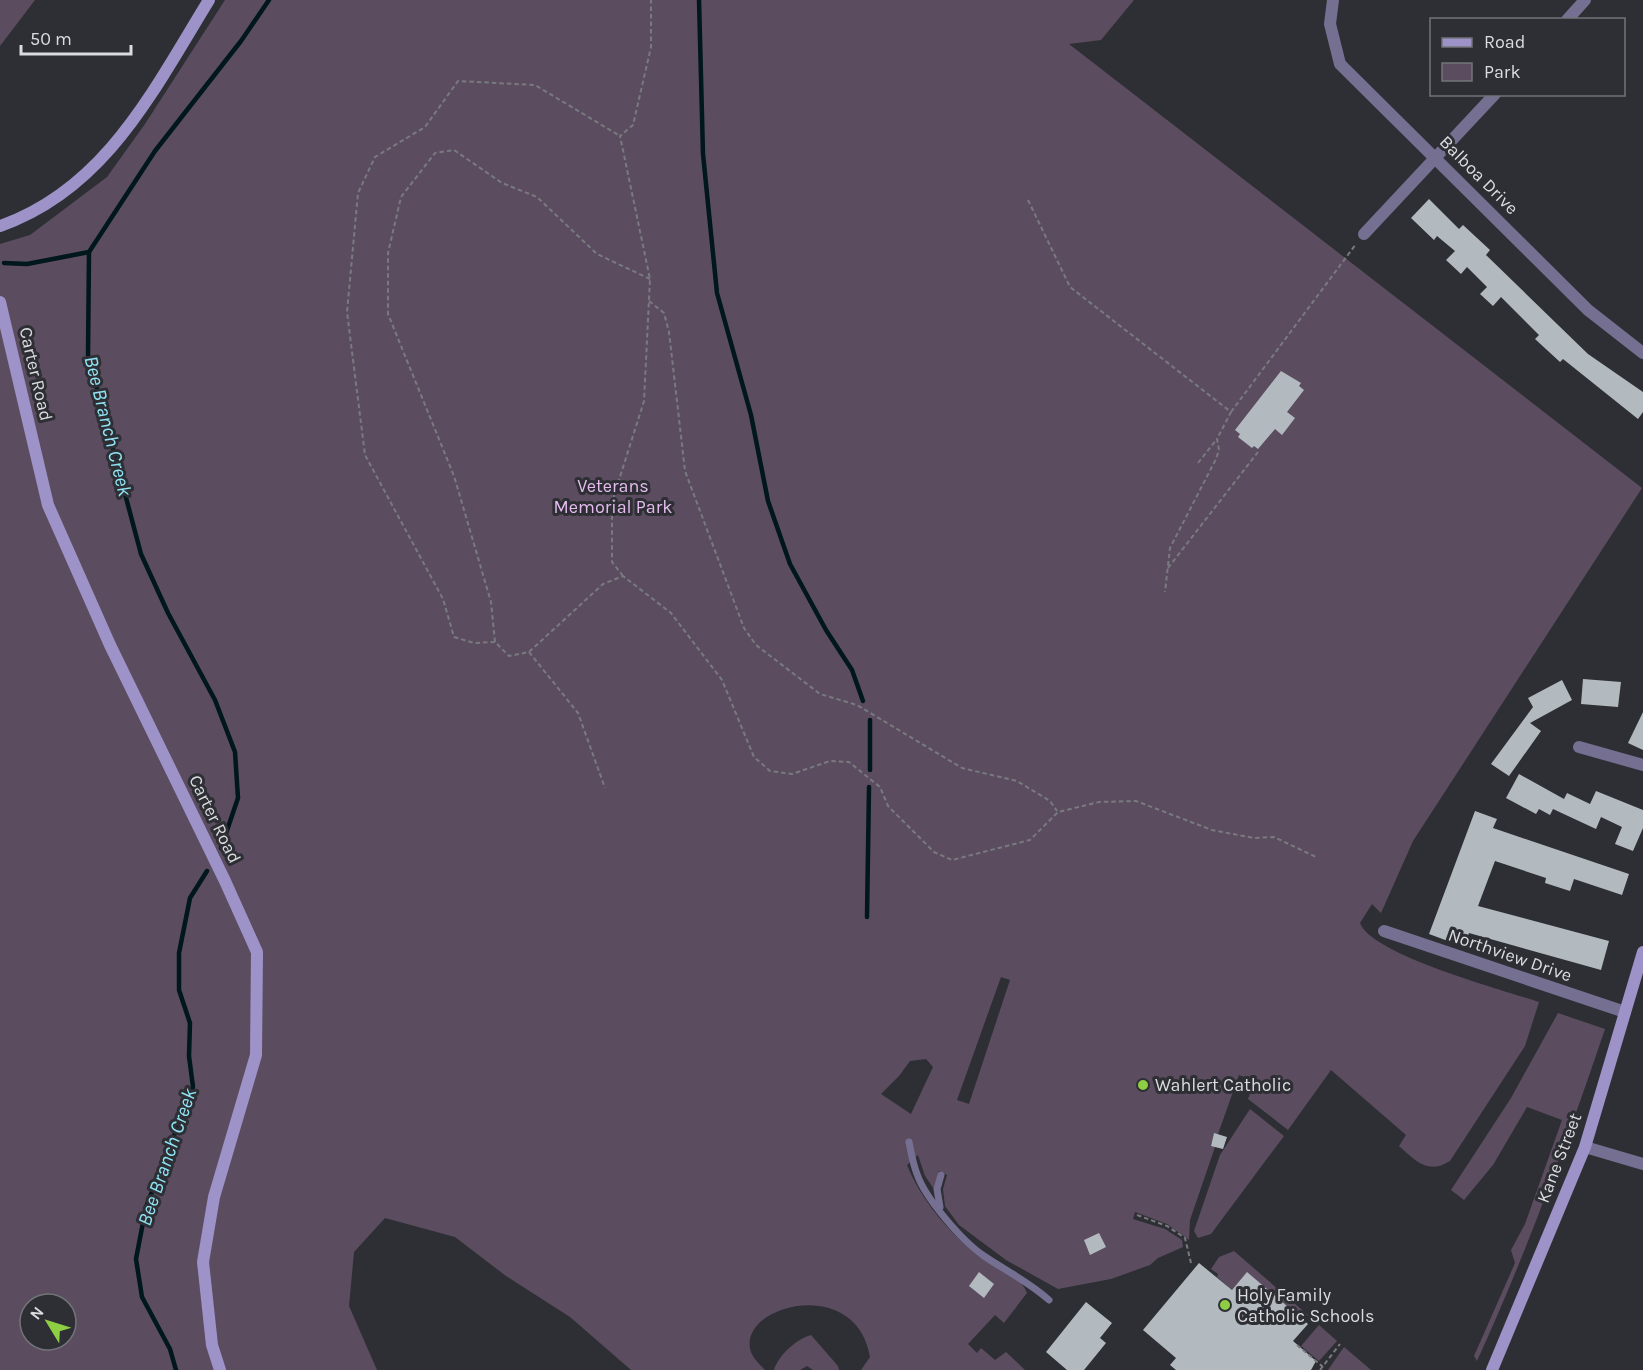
<svg xmlns="http://www.w3.org/2000/svg" width="1643" height="1370" font-family="Karla,sans-serif">
<style>
.green{fill:#5b4d5f;fill-rule:evenodd}
.lines{fill:none;stroke-linecap:round;stroke-linejoin:round}
.stream{stroke:#00171b;stroke-width:4.5}
.building{fill:#b3babf}
.path{stroke:#797a7f;stroke-width:2;stroke-dasharray:4.5 3;stroke-linecap:butt}
.lane{stroke:#756f91;stroke-width:7}
.street{stroke:#756f91;stroke-width:12}
.secondary{stroke:#9d93c8;stroke-width:12}
.poi-dot{fill:#8ece43;stroke:#2d2f34;stroke-width:2}
.labels{text-anchor:middle;dominant-baseline:central;stroke-width:6;stroke-linejoin:round;paint-order:stroke}
.street-label{font-size:18px;fill:#dbdce0;stroke:#2d2f34}
.park-label{font-size:18px;fill:#e6bcf0;stroke:#2d2f34}
.poi-label{font-size:18px;fill:#dbdce0;stroke:#2d2f34;text-anchor:start}
.water-label{font-size:20px;font-style:italic;fill:#90e4f5;stroke:#2d2f34}
</style>
<rect width="100%" height="100%" fill="#2d2f34"/>
<g class="green">
<path d="M0 0H35L0 46Z"/>
<path d="M225 0H1134L1101 40 1069 44 1642 488 1413 841 1381 913 1372 904 1360 923C1372 955 1503 990 1539 1002L1525 1046 1450 1161C1428 1175 1416 1161 1399 1146L1406 1135 1331 1070 1288 1130 1248 1099 1255 1081 1239 1075 1218 1134H1214L1211 1145 1215 1147 1190 1220 1189 1240 1167 1224 1135 1212 1133 1219 1165 1229 1182 1240 1183 1247 1158 1258 1150 1265 1111 1279 1058 1289 1006 1260 959 1225 945 1206 943 1189 947 1175 939 1171 934 1189 925 1176 918 1155 907 1165C921 1200 948 1231 977 1255 993 1268 1019 1272 1027 1293L1004 1323 995 1315 968 1344 977 1353 981 1348 995 1360 1006 1352 1025 1370H861L870 1357C856 1273 735 1306 751 1352 753 1358 760 1365 765 1370H631L570 1317 506 1276 455 1237 385 1218 354 1252 349 1306 377 1370H0V244L30 235 107 177 145 124ZM1001 977 1010 980 969 1104 957 1100ZM926 1059 933 1067 911 1114 881 1094 899 1076 910 1061ZM30 1304H66V1340H30Z"/>
<path d="M1558 1013 1605 1029C1567 1141 1527 1252 1477 1361L1474 1356 1515 1263 1511 1250 1525 1224 1562 1120 1527 1107 1493 1165 1464 1200 1451 1190 1511 1098Z"/>
<path d="M1250 1109 1284 1136 1211 1234 1198 1238 1194 1231 1220 1155Z"/>
<path d="M1234 1251 1308 1315 1304 1320 1247 1273 1232 1290 1217 1277 1218 1274 1211 1269 1219 1257Z"/>
<path d="M1319 1325 1337 1341 1319 1361 1301 1346Z"/>
<path d="M811 1335 838 1366 839 1370H813L807 1366 800 1370H774C778 1356 796 1339 811 1335Z"/>
<path d="M1344 1347 1371 1370H1328Z"/>
</g>
<g class="lines">
<g class="stream">
<path d="M699 0 703 154 717 293 751 415 768 501 790 564 826 630 852 670 863 701"/>
<path d="M4 263 27 264 89 252"/>
<path d="M870 770V720"/>
<path d="M221 848 238 798 235 752 215 700 168 613 141 554 88 355 89 252 155 151 241 41 269 0"/>
<path d="M867 917 869 787"/>
<path d="M176 1370 170 1349 142 1297 136 1259 146 1207 193 1087 189 1056 190 1023 179 990V953L190 898 207 871"/>
</g>
</g>
<g class="building">
<path d="M1429 199 1459 229 1463 225 1490 250 1486 255 1588 354 1643 392V412L1638 419 1563 359 1560 362 1535 339 1539 335 1501 297 1493 306 1480 294 1487 287 1467 267 1461 274 1446 260 1455 251 1437 236 1434 240 1411 218Z"/>
<path d="M1281 371 1301 383 1299 386 1304 390 1287 412 1295 418 1282 435 1275 429 1258 449 1254 446 1252 448 1238 437 1240 434 1235 430Z"/>
<path d="M1583 679 1621 682 1618 707 1581 704Z"/>
<path d="M1562 680 1572 700 1530 723 1541 731 1509 776 1491 764 1533 707 1528 698Z"/>
<path d="M1643 712V750L1628 743Z"/>
<path d="M1519 774 1564 799 1567 793 1590 804 1596 791 1643 810V828L1633 851 1615 844 1622 827 1601 817 1596 829 1553 809 1550 815 1539 809 1536 814 1506 798Z"/>
<path d="M1475 811 1497 819 1493 828 1629 874 1622 895 1574 879 1570 891 1545 883 1546 878 1495 861 1478 906 1609 941 1601 970 1469 933 1464 947 1429 934Z"/>
<path d="M1214 1133 1227 1137 1223 1149 1211 1146Z"/>
<path d="M1099 1233 1106 1247 1090 1255 1084 1240Z"/>
<path d="M1199 1263 1232 1290 1247 1272 1308 1324 1293 1341 1316 1361 1311 1370H1176L1170 1365 1176 1358 1143 1330Z"/>
<path d="M979 1272 994 1284 984 1298 969 1286Z"/>
<path d="M1086 1302 1112 1323 1100 1338 1106 1343 1084 1370H1067L1046 1352Z"/>
</g>
<g class="lines">
<g class="path">
<path d="M1028 200 1070 287 1231 412 1217 439 1219 450 1216 459 1170 548 1165 592"/>
<path d="M650 279 597 254 537 197 502 183 454 150 435 153 401 197 388 253V314L454 476 491 602 495 642 509 656 529 652 603 584 623 576 671 613 722 680 754 757 770 771 792 774 830 761 849 762 880 787 888 806 934 852 952 860 1030 840 1058 812 1099 802 1136 801 1212 830 1254 838 1274 837 1316 857"/>
<path d="M649 301 664 313 669 332 685 471 744 628 756 645 820 694 857 705 962 768 1017 781 1050 801 1057 811"/>
<path d="M1231 412 1356 244"/>
<path d="M1198 463 1217 439"/>
<path d="M1168 568 1258 452"/>
<path d="M623 576 612 562V502L644 401 650 279 620 136 633 125 651 47V0"/>
<path d="M495 642 474 643 454 637 443 599 365 455 347 312 358 193 375 157 425 127 458 81 535 85 620 136"/>
<path d="M529 652 578 713 605 788"/>
<path d="M1137 1215 1167 1226 1185 1238 1191 1263"/>
<path d="M1297 1345 1323 1367"/>
<path d="M1320 1370 1340 1344"/>
</g>
<g class="lane">
<path d="M909 1142C911 1152 913 1164 917 1174 925 1198 962 1241 984 1256 1006 1271 1028 1281 1049 1300"/>
<path d="M940 1207 937 1189 941 1175"/>
</g>
<g class="street">
<path d="M1333 0 1330 24 1340 64 1588 310 1643 353"/>
<path d="M1567 20 1585 0"/>
<path d="M1364 234 1495 94"/>
<path d="M1579 747 1643 765"/>
<path d="M1384 931 1625 1012"/>
<path d="M1585 1147 1643 1164"/>
</g>
<g class="secondary">
<path d="M0 226C106 189 154 89 209 0"/>
<path d="M0 302 48 505 110 645 225 881 257 952 256 1055 214 1197 203 1262 212 1345 220 1370"/>
<path d="M1492 1370 1585 1147 1643 952"/>
</g>
</g>
<g class="poi-dot">
<circle cx="1143" cy="1085" r="6"/>
<circle cx="1225" cy="1305" r="6"/>
</g>
<g class="labels">
<g class="street-label">
<text transform="translate(1479 175) rotate(45)">Balboa Drive</text>
<text transform="translate(36 374) rotate(77)">Carter Road</text>
<text transform="translate(215 819) rotate(64)">Carter Road</text>
<text transform="translate(1510 955) rotate(19)">Northview Drive</text>
<text transform="translate(1559 1158) rotate(-69)">Kane Street</text>
</g>
<g class="park-label">
<text x="613" y="486">Veterans<tspan x="613" dy="21">Memorial Park</tspan></text>
</g>
<g class="poi-label">
<text x="1155" y="1085">Wahlert Catholic</text>
<text x="1237" y="1295">Holy Family<tspan x="1237" dy="21">Catholic Schools</tspan></text>
</g>
<g class="water-label">
<text transform="translate(108 426) rotate(76)">Bee Branch Creek</text>
<text transform="translate(167 1157) rotate(-71)">Bee Branch Creek</text>
</g>
</g>
<rect x="1430" y="18" width="195" height="78" fill="#2d2f34" stroke="#737479" stroke-width="1.5"/>
<rect x="1442" y="38" width="30" height="9" fill="#9d93c8" stroke="#737479" stroke-width="1.5"/>
<text x="1484" y="48" font-size="18" fill="#dbdce0">Road</text>
<rect x="1442" y="63" width="30" height="18" fill="#5b4d5f" stroke="#737479" stroke-width="1.5"/>
<text x="1484" y="78" font-size="18" fill="#dbdce0">Park</text>
<g transform="translate(48 1322) rotate(308)"><circle r="28" fill="#2d2f34" stroke="#737479" stroke-width="1.5"/>
<path d="M0-4.5L10 22L0 15L-10 22Z" fill="#8ece43"/>
<text y="-9" font-size="16" font-weight="bold" text-anchor="middle" fill="#dbdce0">N</text>
</g>
<path d="M21 45v9h110v-9" fill="none" stroke="#dbdce0" stroke-width="3"/>
<text x="30" y="45" font-size="18" fill="#dbdce0" stroke="#2d2f34" stroke-width="4.5" paint-order="stroke">50 m</text>
</svg>
